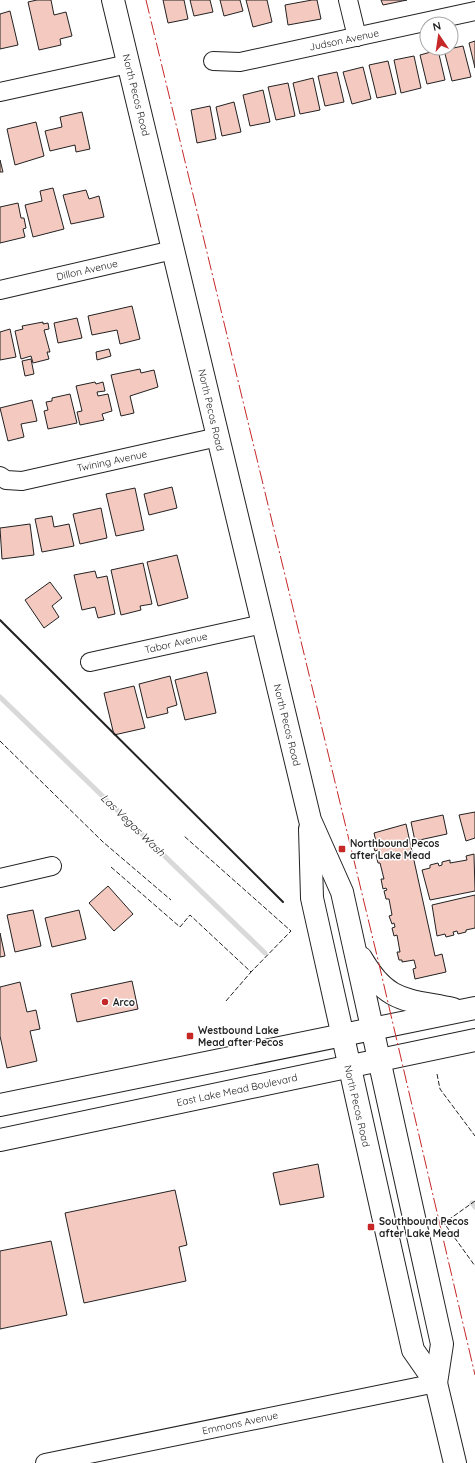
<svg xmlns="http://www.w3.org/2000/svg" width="475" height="1463" font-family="Quicksand,sans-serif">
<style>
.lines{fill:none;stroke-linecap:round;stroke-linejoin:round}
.stream{stroke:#d9d9d9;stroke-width:5}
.building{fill:#f3c9c0;stroke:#222}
.minor-casing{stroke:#222;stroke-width:20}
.major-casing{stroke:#222;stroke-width:24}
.minor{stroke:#fff;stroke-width:18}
.major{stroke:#fff;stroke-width:22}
.fence{stroke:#222;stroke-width:1;stroke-dasharray:5 2;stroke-linecap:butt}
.wall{stroke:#222;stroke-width:2}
.power{stroke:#c62828;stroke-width:1;stroke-dasharray:14 3 2 3;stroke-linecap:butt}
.poi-dot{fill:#c62828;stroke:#fff;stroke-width:1.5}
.labels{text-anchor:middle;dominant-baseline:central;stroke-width:3;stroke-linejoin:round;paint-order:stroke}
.street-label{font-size:10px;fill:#222;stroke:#fff}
.poi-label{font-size:10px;font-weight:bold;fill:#222;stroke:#fff;text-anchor:start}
.water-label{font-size:11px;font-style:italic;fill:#222;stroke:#fff}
</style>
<rect width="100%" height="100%" fill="#fff"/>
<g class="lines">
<g class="stream">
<path d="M0 697 265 953"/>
<path d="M472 1203 475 1207"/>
</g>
</g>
<g class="building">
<path d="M37 0H51L54 15 66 12 72 36 60 39 61 45 39 50 28 2Z"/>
<path d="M163 0H184L188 19 168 23Z"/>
<path d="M190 0H210L213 12 194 16Z"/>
<path d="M220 0H240L243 11 224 16Z"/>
<path d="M246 0H267L272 22 253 27Z"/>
<path d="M312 0H317L321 19 288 25 285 5Z"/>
<path d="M381 0H407L383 5Z"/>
<path d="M10 11 18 45 0 49V14Z"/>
<path d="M475 41V68L469 43Z"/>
<path d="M463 46 471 77 452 81 444 50Z"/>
<path d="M438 50 445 80 427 84 420 55Z"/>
<path d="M414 56 421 88 401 93 394 60Z"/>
<path d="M388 61 396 94 377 98 369 65Z"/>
<path d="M363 67 371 99 352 104 343 72Z"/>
<path d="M337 72 344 102 325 106 318 76Z"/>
<path d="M313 78 320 110 300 114 293 83Z"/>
<path d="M288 83 295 116 276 120 268 87Z"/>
<path d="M263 90 270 122 250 126 243 95Z"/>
<path d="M234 102 241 132 222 136 216 107Z"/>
<path d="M210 106 216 139 197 143 191 110Z"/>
<path d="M82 112 90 149 76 152 75 145 50 151 45 131 62 127 60 117Z"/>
<path d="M36 122 44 156 15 165 7 129Z"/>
<path d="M0 160 3 172H0Z"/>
<path d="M53 188 64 229 33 237 25 205 42 201 40 191Z"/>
<path d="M86 190 89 199 99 196 104 217 71 224 63 195Z"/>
<path d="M18 203 21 218H24L26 228 23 229 25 237 0 243V207Z"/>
<path d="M132 306 140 339 120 344 117 330 92 335 88 316Z"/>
<path d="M77 318 82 338 58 343 54 323Z"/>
<path d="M43 322V324L48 323 49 329 44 330 50 352H47L49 359 33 363 31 356 21 359 15 331 23 329 22 326Z"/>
<path d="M10 329 16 357 0 360V332Z"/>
<path d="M109 349 111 356 97 360 96 352Z"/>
<path d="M31 359 34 374 25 376 22 361Z"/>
<path d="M140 369 141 373 154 370 158 387 130 396 134 413 121 416 111 375Z"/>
<path d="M95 382 96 384 103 382 105 391 97 392 98 396 108 394 112 411 102 414 104 420 80 425 77 412 82 411 76 386Z"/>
<path d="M70 394 77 423 48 429 44 411 48 410 46 402 52 401V398Z"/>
<path d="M32 400 37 421 21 424 24 437 8 441 0 408Z"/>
<path d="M172 487 177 508 149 515 144 494Z"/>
<path d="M135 488 144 530 116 536 106 494Z"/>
<path d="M101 508 107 538 80 544 73 514Z"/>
<path d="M52 516 54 527 69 524 74 546 42 552 35 519Z"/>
<path d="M30 524 34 555 2 559 0 528Z"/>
<path d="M177 555 188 598 158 606 147 562Z"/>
<path d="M143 563 152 604 140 606 141 610 121 615 111 570Z"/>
<path d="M95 571 97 578 107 576 115 614 98 618 95 607 82 610 74 575Z"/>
<path d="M50 582 62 598 52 606 59 617 44 628 25 600Z"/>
<path d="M207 672 216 713 185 720 175 680Z"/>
<path d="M170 676 177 705 167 708 168 713 147 718 139 684Z"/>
<path d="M134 686 145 728 114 735 104 693Z"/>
<path d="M475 812V838L466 841 459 815Z"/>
<path d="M443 815 447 834 415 841 411 822Z"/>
<path d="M406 824 435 956 442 954 446 972 415 979 413 969 416 968 414 960 402 962V960H399L397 952H400L397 935 394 936 392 928 395 927 394 923 392 924 389 916 392 915 389 899H386L384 891 387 890 386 888 383 889 381 879H384L380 863H378L376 855 379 854 378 850 375 851 372 843 376 842 374 833Z"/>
<path d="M474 854 475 891 430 900 422 870 430 868V865L438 863 439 866 442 865V862L450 860V863L467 860 466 856Z"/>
<path d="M108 886 133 914 114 931 89 903Z"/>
<path d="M475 895V928L466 930V932L458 934 457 931 453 932 454 935 446 937 445 934 437 936 432 905Z"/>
<path d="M33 910 41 946 15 952 7 915Z"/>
<path d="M79 910 86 939 52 947 45 918Z"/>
<path d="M0 933 5 956 0 957Z"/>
<path d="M132 981 138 1009 77 1022 71 994Z"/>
<path d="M20 982 27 1012 36 1010 40 1029 30 1031 37 1061 7 1068 0 1036V987Z"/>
<path d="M318 1164 324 1197 280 1205 273 1173Z"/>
<path d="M175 1190 187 1245 179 1247 186 1281 84 1303 65 1213Z"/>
<path d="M51 1241 67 1315 0 1329V1251Z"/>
</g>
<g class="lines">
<g class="minor-casing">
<g id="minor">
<path d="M348 0 357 37"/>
<path d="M213 61 240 62 475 11"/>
<path d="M0 92 128 64"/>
<path d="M0 290 173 250"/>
<path d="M0 476 6 480 22 481 218 437"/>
<path d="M90 662 263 624"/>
<path d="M0 878 52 866"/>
<path d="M45 1463 436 1383"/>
</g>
</g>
<g class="major-casing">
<g id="major">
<path d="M113 0 310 820 342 892 442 1344 436 1383"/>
<path d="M310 829 312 898 413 1350 436 1383 455 1463"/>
<path d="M361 958C387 1003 405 999 453 1009"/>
<path d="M0 1105 475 1008"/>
<path d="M0 1140 475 1040"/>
</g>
</g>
<use href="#minor" class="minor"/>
<use href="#major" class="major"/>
<g class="fence">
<path d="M0 741 103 842 171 900"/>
<path d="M111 867 180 927 190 915 251 972 291 931 184 836"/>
<path d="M226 1001 251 972"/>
<path d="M437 1074 440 1089 475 1136"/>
<path d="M475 1201 444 1223 475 1266"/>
</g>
<path class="wall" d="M0 620 283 902"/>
<path class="power" d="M146 0 379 964 475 1375"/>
</g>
<g class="poi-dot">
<rect x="338" y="845" width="8" height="8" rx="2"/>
<circle cx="105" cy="1002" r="4"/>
<rect x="186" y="1032" width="8" height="8" rx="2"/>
<rect x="367" y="1223" width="8" height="8" rx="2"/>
</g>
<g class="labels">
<g class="street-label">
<text transform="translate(344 40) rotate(-12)">Judson Avenue</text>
<text transform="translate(136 95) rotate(76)">North Pecos Road</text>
<text transform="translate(87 270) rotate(-13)">Dillon Avenue</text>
<text transform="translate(211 410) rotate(77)">North Pecos Road</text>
<text transform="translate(112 461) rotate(-12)">Twining Avenue</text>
<text transform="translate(176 643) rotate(-13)">Tabor Avenue</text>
<text transform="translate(287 725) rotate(76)">North Pecos Road</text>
<text transform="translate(237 1090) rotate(-12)">East Lake Mead Boulevard</text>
<text transform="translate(357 1106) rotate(77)">North Pecos Road</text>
<text transform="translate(240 1423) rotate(-12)">Emmons Avenue</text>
</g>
<g class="poi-label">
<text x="350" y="843">Northbound Pecos<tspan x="350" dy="12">after Lake Mead</tspan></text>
<text x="113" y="1002">Arco</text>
<text x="198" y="1030">Westbound Lake<tspan x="198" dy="12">Mead after Pecos</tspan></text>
<text x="379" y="1221">Southbound Pecos<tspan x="379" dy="12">after Lake Mead</tspan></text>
</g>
<g class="water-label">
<text transform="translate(133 825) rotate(44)">Las Vegas Wash</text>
</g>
</g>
<g transform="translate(439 36) rotate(347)"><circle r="19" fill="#ffffff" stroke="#a7a7a7"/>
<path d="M0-3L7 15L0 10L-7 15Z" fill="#c62828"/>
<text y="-6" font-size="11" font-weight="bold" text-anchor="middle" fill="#222222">N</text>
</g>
</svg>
